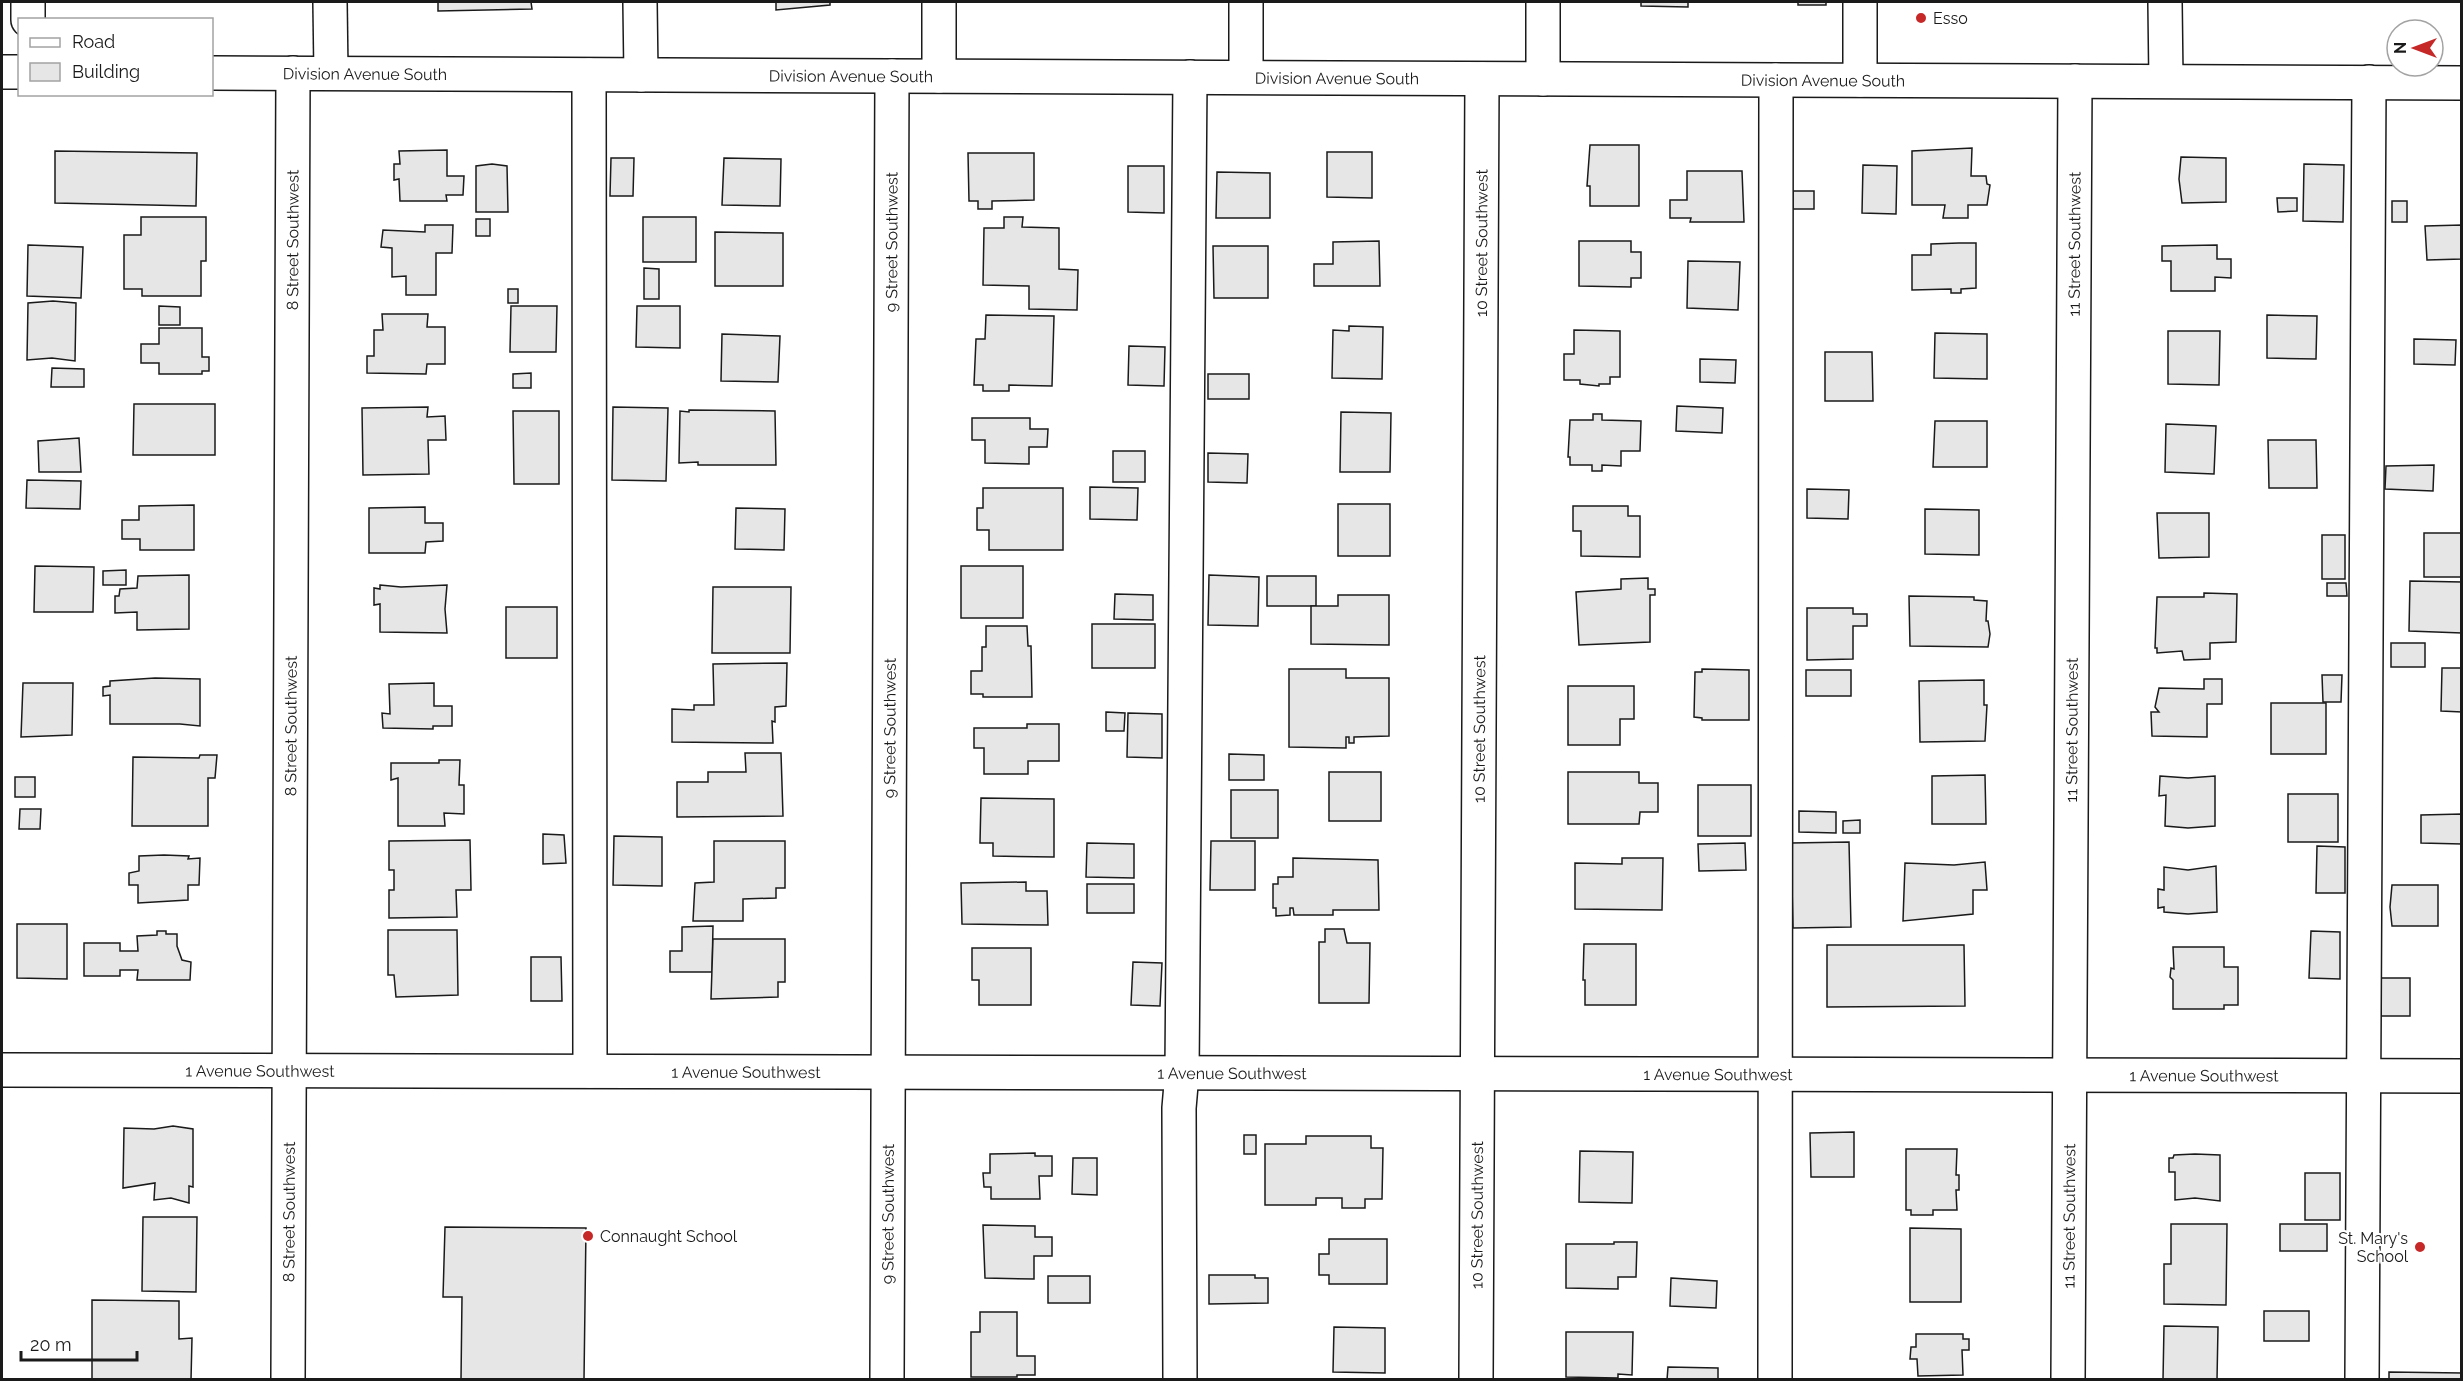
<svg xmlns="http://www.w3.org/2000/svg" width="2463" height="1381" font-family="Raleway,sans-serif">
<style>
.building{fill:#e6e6e6;stroke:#1a1a1a;stroke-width:1.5}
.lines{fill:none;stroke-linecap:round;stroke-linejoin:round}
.minor-casing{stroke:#1a1a1a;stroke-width:36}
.minor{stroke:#fff;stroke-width:33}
.poi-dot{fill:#c62828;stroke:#fff;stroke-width:2}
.labels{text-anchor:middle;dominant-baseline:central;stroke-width:4.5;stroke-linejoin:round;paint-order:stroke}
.poi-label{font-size:16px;fill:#1a1a1a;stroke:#fff;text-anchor:start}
.street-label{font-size:16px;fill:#1a1a1a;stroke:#fff}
</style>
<rect width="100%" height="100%" fill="#fff"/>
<g class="building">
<path d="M438 2H531L532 9 438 11Z"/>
<path d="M776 2H830V5L776 10Z"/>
<path d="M1641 2H1688V7L1641 6Z"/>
<rect x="1798" y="2" width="28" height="3"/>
<path d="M1590 145H1639V206H1590V186H1587Z"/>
<path d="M1972 148 1971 176H1986L1987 184 1990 185 1987 205H1968V218H1943L1945 205H1912V151Z"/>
<path d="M447 150V176H464L463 195H446L447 201H400L399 179 394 180V164H400L399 151Z"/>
<path d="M55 151 197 153 196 206 55 203Z"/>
<path d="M1327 152H1372V198L1327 197Z"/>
<path d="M968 153H1034V200L992 201V209H978V201H969Z"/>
<path d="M2181 157 2226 158V202L2182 203 2179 179Z"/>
<path d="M611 158H634L633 196H610Z"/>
<path d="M724 158 781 159 780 206 722 205Z"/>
<path d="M492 164 507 166 508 212H476V166Z"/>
<path d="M2304 164 2344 165 2343 222 2303 221Z"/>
<path d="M1863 165 1897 166 1896 214 1862 213Z"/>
<path d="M1128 166H1164V213L1128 212Z"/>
<path d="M1687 171H1742L1744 222H1690L1691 218H1670V200H1687Z"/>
<path d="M1217 172 1270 173V218H1216Z"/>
<rect x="1793" y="191" width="21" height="18"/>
<path d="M2277 198H2297V211L2278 212Z"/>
<rect x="2392" y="201" width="15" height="21"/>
<path d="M141 217H206V261H201V296H142V289H124V235H141Z"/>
<rect x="643" y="217" width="53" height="45"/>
<path d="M1004 217H1023L1022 227 1059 228V269L1078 270 1077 310 1029 309V286L983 285 984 228H1004Z"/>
<rect x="476" y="219" width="14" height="17"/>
<path d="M425 225H453L452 253H436V295H406V276L392 277V248L381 247 383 230 425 232Z"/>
<path d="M2462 225V259L2427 260 2425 226Z"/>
<path d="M715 232 783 233V286H715Z"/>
<path d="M1379 241 1380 286H1314V264H1333V242Z"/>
<path d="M1579 241H1631V252H1641V278H1631V287L1579 286Z"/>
<path d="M1959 243H1976V288L1961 289V293H1951V289L1912 290V255H1931V244Z"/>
<path d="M28 245 83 247 81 298 27 296Z"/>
<path d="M2217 245V259H2231V278L2215 277V291H2171V261H2162V246Z"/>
<path d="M1213 246H1268V298H1214Z"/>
<path d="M1688 261 1740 262 1738 310 1687 308Z"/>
<path d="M644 268 659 269V299H644Z"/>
<rect x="508" y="289" width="10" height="14"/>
<path d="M53 301 76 303 75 361 52 358 27 360 28 303Z"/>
<path d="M159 306 180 307V325H159Z"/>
<path d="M511 306H557L556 352H510Z"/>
<path d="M637 306H680V348L636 347Z"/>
<path d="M382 314H428L427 327H445V364H427L426 374 367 373V356H374V330H383Z"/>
<path d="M986 315 1054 316 1052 386 1009 385V391H983V385H974L976 339H985Z"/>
<path d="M2267 315 2317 316 2316 359 2267 358Z"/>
<path d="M1349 326 1383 327 1382 379 1332 378 1333 330 1349 331Z"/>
<path d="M159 328H202V357H209V371H202V374H159V363H141V344H159Z"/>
<path d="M1574 330 1620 331V377H1610V384H1599V386L1580 384V380H1564V354H1574Z"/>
<path d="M2168 331H2220L2219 385 2168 384Z"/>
<path d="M1935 333 1987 334V379L1934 378Z"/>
<path d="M722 334 780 336 778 382 721 381Z"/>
<path d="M2414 339 2456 340 2455 365 2414 364Z"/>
<path d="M1129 346 1165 347 1164 386 1128 385Z"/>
<path d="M1825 352H1872L1873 401H1825Z"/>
<path d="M1700 359 1736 360 1735 383 1700 382Z"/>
<path d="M52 368 84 369V387H51Z"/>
<path d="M531 373V388H513V374Z"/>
<rect x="1208" y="374" width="41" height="25"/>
<path d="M134 404H215V455H133Z"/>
<path d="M1677 406 1723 408 1722 433 1676 431Z"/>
<path d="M428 407 427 417 445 416 446 440H428L429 474 363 475 362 408Z"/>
<path d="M613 407 668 408 666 481 612 480Z"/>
<path d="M689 410 775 411 776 465H698V462L679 463 680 411 689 412Z"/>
<path d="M513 411H559V484H514Z"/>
<path d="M1341 412 1391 413 1390 472H1340Z"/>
<path d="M1593 414H1602V420L1641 421 1640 451H1621V466L1602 465V471H1592V465H1570V457H1568L1570 420H1593Z"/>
<path d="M972 418H1030V429H1048L1047 447H1029V464L985 463V440H972Z"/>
<path d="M1935 421H1987V467H1933Z"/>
<path d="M2166 424 2216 426 2214 474 2165 472Z"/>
<path d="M79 438 81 472H39L38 441Z"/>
<path d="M2268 440H2316L2317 488H2269Z"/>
<rect x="1113" y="451" width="32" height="31"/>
<path d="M1208 453 1248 454 1247 483 1208 482Z"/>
<path d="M2434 465 2433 491 2385 489 2386 466Z"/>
<path d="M27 480 81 481 80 509 26 508Z"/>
<path d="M1090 487 1138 488 1137 520 1090 519Z"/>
<path d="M983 488H1063V550H989V530H977V508H983Z"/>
<path d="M1807 489 1849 490 1848 519 1807 518Z"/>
<rect x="1338" y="504" width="52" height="52"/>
<path d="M194 505V550H140V539H122V520H139V506Z"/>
<path d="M1573 506H1628V516H1640V557L1581 556V531H1573Z"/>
<path d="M425 507V523H443V541L426 542 425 553H369V508Z"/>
<path d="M736 508 785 509 784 550 735 549Z"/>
<path d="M1925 509 1979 510V555L1925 554Z"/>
<path d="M2157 513H2209V557L2159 558Z"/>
<rect x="2424" y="533" width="38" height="44"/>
<rect x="2322" y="535" width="23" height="44"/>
<path d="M35 566 94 567 93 612H34Z"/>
<rect x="961" y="566" width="62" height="52"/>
<path d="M126 570V585H103V571Z"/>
<path d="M189 575V629L137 630V612L115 613V596H119L120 589 137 588 138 576Z"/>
<path d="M1209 575 1259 577 1258 626 1208 625Z"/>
<rect x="1267" y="576" width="49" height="30"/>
<path d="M1648 578V589H1655V595H1650V642L1579 645 1576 592 1621 589V579Z"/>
<path d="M2410 581 2462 582V633L2409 631Z"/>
<path d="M2327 583H2346L2347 596H2327Z"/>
<path d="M380 585 401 587 447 585 445 609 447 633 380 632V604L374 605V588L380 589Z"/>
<path d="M713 587H791L790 653H712Z"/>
<path d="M2204 593 2237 594 2236 642 2210 643V659L2184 660 2182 651 2157 653V648H2155L2157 597H2204Z"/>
<path d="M1115 594 1153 595V620L1114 619Z"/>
<path d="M1338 595H1389V645L1311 644V606H1338Z"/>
<path d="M1909 596 1974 597V600L1987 601 1986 621H1988L1990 634 1988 647 1910 646Z"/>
<rect x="506" y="607" width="51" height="51"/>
<path d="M1807 608H1853V614H1867V626H1853V659L1807 660Z"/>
<rect x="1092" y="624" width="63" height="44"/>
<path d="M986 626H1027L1028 646H1031L1032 697H983V694H971V671H982V647H986Z"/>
<rect x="2391" y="643" width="34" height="24"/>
<path d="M787 663 786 706 775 707V722L772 721 773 743 672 742V709L694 710V705H714L713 664Z"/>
<path d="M2442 668H2462V712L2441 711Z"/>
<path d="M1289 669H1346V678H1389V736L1354 737V743H1349V737H1346V748L1289 747Z"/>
<path d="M1702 669 1749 670V720H1702V718L1694 717 1695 672H1702Z"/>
<rect x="1806" y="670" width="45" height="26"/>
<path d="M2322 675H2342L2341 702H2323Z"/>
<path d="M155 678 200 679V726L180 724H110V695L103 696V687L110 686V681Z"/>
<path d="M2204 679H2222V704H2207V737L2152 736 2151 712H2159L2155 707 2159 688 2204 689Z"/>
<path d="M1984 680V705H1987L1985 741 1920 742 1919 681Z"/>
<path d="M23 683H73L72 735 21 737Z"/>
<path d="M434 683V706H452V726H433V729L383 728 382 713 390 714 389 684Z"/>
<path d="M1568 686H1634V719H1620V745H1568Z"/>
<rect x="2271" y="703" width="55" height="51"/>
<path d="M1106 712 1125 713 1124 731H1106Z"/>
<path d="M1128 713 1162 714V758L1127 757Z"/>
<path d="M1027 724H1059V761H1028V774H984V748H974V728H1027Z"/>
<path d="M745 753H781L783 816 677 817V782H708V772H746Z"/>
<path d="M1229 754 1264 755V780H1229Z"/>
<path d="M200 755H217L215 778H208V826H132L133 757 199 758Z"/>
<path d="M439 760H460L459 785H464V814L444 813 445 826H398V778L391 780V763H439Z"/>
<rect x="1329" y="772" width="52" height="49"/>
<path d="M1568 772H1639V783H1658V812H1640L1639 824H1568Z"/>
<path d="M1985 775 1986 824H1932V776Z"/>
<path d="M2160 776 2188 778 2215 776V826L2188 828 2165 826 2166 795 2159 796Z"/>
<rect x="15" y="777" width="20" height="20"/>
<rect x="1698" y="785" width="53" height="51"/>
<rect x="1231" y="790" width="47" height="48"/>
<rect x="2288" y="794" width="50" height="48"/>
<path d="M981 798 1054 799V857L993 856V843H980Z"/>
<path d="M20 809H41L40 829H19Z"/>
<path d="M1799 811 1836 812V833L1799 832Z"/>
<path d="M2462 814V844L2421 843V815Z"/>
<path d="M1860 820V833H1843V821Z"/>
<path d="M543 834 564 835 566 863 543 864Z"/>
<path d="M614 836 662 837V886L613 885Z"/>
<path d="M470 840 471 890H456L457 917 389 918V890H394V870H389V841Z"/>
<path d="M714 841H785V888H776V898L743 899V921H693L695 883 714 882Z"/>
<path d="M1211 841H1255V890H1210Z"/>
<path d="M1849 842 1851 927 1793 928 1791 843Z"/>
<path d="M1087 843 1134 844V878L1086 877Z"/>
<path d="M1745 843 1746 870 1699 871 1698 844Z"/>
<path d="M2317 846 2345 847V893H2316Z"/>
<path d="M164 855 189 856 188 859 200 858 199 885H188V900L138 903V885H129V873L139 871V856Z"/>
<path d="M1293 858 1378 860 1379 910H1333V915H1294L1293 908H1290V915L1276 916V908H1273V884H1278V877H1293Z"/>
<path d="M1622 858H1663L1662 910 1575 909V863L1622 864Z"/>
<path d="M1985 862 1987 890H1973V914L1903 921 1905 863 1954 865Z"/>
<path d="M2216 866 2217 912 2188 914 2164 912V907L2158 908V889L2164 890V867L2188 870Z"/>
<path d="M1026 882V891H1047L1048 925 962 924 961 883Z"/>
<rect x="1087" y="884" width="47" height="29"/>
<path d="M2392 885H2438V926H2392L2390 907Z"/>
<path d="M17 924H67V979L17 978Z"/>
<path d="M713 926 712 972H670V951H682V927Z"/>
<path d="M1325 929H1344L1347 943H1370L1369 1003H1319V942H1325Z"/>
<path d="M388 930H457L458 995 396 997 394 975H388Z"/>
<path d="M157 931H166V934H177V946L182 960 191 962 190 980H137L138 970H120V976H84V943H120V951H138L137 936 157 935Z"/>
<path d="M2311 931 2340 932V979L2309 978Z"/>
<path d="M713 939H785V982H778V997L711 999Z"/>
<path d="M1584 944H1636V1005H1585V980H1583Z"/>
<path d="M1827 945H1964L1965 1006 1827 1007Z"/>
<path d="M2173 947H2224V967H2238V1005H2224V1009H2173V980L2170 977 2171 968 2174 969Z"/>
<path d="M972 948H1031V1005H979V980H972Z"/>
<path d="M531 957H561L562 1001H531Z"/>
<path d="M1133 962 1162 963 1160 1006 1131 1005Z"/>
<rect x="2381" y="978" width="29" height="38"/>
<path d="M173 1126 193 1129V1187L189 1186V1203L171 1198 154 1200 155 1183 123 1188 124 1128 154 1129Z"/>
<path d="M1854 1132V1177H1811L1810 1133Z"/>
<rect x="1244" y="1135" width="12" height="19"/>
<path d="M1306 1136H1371V1148H1383L1382 1199H1365V1208H1342V1198H1316V1205H1265V1144H1306Z"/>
<path d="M1906 1149H1957L1956 1175H1959V1190H1956L1957 1210H1933V1215H1911V1210H1906Z"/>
<path d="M1580 1151 1633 1152 1632 1203 1579 1202Z"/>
<path d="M1035 1153V1156H1052V1176H1039L1040 1199H991V1187H984L983 1173H990V1154Z"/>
<path d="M2195 1154 2220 1155V1201L2195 1198 2175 1200V1172H2169V1158H2173L2174 1155Z"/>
<path d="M1073 1158H1097V1195L1072 1194Z"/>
<rect x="2305" y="1173" width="35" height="47"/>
<path d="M143 1217H197L196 1292 142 1291Z"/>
<path d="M2171 1224H2227L2226 1305 2164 1304V1264H2171Z"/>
<rect x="2280" y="1224" width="47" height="27"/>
<path d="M983 1225 1035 1226V1237H1052V1256H1034V1279L985 1278Z"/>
<path d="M445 1227 586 1228 584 1380H461L462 1297H443Z"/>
<path d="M1910 1228 1961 1229V1302H1910Z"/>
<path d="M1329 1239H1387V1284H1329V1275H1319V1254H1329Z"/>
<path d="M1614 1242H1637L1636 1277H1618V1289L1566 1288V1244H1614Z"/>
<path d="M1209 1275H1255V1278H1268V1303L1209 1304Z"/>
<rect x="1048" y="1276" width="42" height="27"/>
<path d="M1671 1278 1717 1281 1716 1308 1670 1306Z"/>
<path d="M92 1300 179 1301V1339L192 1338 191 1380H92Z"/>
<rect x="2264" y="1311" width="45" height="30"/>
<path d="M980 1312H1017V1356H1035V1375H1017V1377H971V1332H980Z"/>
<path d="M2164 1326 2218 1327 2217 1380H2163Z"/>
<path d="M1334 1327 1385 1328V1373L1333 1372Z"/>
<path d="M1566 1332H1633L1632 1375 1618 1374V1378L1566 1377Z"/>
<path d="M1916 1334H1963V1339H1969V1350H1962L1963 1375 1918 1376 1917 1359H1910L1911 1347H1916Z"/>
<path d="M1668 1367 1718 1368V1380H1667Z"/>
<path d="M2389 1372 2462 1373V1380H2389Z"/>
</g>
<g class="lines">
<g class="minor-casing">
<g id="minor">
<path d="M28 2V20"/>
<path d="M330 2 331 73"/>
<path d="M640 2 641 75"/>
<path d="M939 2V76"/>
<path d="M1543 2V79"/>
<path d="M2165 2 2166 81"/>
<path d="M2 72H20"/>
<path id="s1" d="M212 73 2462 83"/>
<path d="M589 75 590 1071"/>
<path d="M1246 77V2"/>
<path d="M1860 80V2"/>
<path id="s2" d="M2 1070 2462 1076"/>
<path id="s3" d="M288 1380 293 73"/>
<path id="s4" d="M887 1380 892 76"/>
<path d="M1180 1380 1179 1108 1182 1073 1190 77"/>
<path id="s5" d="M1476 1380 1482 79"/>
<path d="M1775 1380 1776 80"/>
<path id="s6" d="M2068 1380 2075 81"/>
<path d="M2362 1380 2369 82"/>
</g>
</g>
<use href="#minor" class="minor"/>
</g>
<g class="poi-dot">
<circle cx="1921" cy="18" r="6"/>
<circle cx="588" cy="1236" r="6"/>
<circle cx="2420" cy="1247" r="6"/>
</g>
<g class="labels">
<g class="poi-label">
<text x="1933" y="18">Esso</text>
<text x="600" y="1236">Connaught School</text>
<text x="2408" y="1238" text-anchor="end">St. Mary's<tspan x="2408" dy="18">School</tspan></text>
</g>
<g class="street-label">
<text stroke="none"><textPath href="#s1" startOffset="153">Division Avenue South</textPath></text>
<text stroke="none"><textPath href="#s1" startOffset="639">Division Avenue South</textPath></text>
<text stroke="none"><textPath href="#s1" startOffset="1125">Division Avenue South</textPath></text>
<text stroke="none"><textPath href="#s1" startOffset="1611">Division Avenue South</textPath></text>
<text stroke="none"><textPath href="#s3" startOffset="1140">8 Street Southwest</textPath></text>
<text stroke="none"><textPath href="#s4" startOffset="1138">9 Street Southwest</textPath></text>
<text stroke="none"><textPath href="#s5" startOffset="1137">10 Street Southwest</textPath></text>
<text stroke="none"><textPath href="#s6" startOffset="1136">11 Street Southwest</textPath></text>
<text stroke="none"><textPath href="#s3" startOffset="654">8 Street Southwest</textPath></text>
<text stroke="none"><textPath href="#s4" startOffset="652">9 Street Southwest</textPath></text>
<text stroke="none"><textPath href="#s5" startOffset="651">10 Street Southwest</textPath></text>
<text stroke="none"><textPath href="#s6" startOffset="650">11 Street Southwest</textPath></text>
<text stroke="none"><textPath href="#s2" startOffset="258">1 Avenue Southwest</textPath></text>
<text stroke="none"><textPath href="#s2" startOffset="744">1 Avenue Southwest</textPath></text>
<text stroke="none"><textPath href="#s2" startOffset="1230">1 Avenue Southwest</textPath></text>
<text stroke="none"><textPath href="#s2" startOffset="1716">1 Avenue Southwest</textPath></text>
<text stroke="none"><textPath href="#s2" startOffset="2202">1 Avenue Southwest</textPath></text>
<text stroke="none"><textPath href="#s3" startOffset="168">8 Street Southwest</textPath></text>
<text stroke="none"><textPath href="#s4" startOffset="166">9 Street Southwest</textPath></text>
<text stroke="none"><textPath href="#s5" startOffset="165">10 Street Southwest</textPath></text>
<text stroke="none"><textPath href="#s6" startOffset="164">11 Street Southwest</textPath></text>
</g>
</g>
<rect width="2463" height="1381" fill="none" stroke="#1a1a1a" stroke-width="6"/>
<rect x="18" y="18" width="195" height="78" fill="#ffffff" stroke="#a3a3a3" stroke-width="1.5"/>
<rect x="30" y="38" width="30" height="9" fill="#ffffff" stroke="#a3a3a3" stroke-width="1.5"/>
<text x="72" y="48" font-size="18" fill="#1a1a1a">Road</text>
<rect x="30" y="63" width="30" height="18" fill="#e6e6e6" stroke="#a3a3a3" stroke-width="1.5"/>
<text x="72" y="78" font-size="18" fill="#1a1a1a">Building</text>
<g transform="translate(2415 48) rotate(270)"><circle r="28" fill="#ffffff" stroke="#a3a3a3" stroke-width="1.5"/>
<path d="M0-4.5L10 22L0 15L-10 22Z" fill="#c62828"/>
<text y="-9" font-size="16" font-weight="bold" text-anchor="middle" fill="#1a1a1a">N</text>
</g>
<path d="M21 1351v9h116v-9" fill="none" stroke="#1a1a1a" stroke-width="3"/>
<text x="30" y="1351" font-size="18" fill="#1a1a1a" stroke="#ffffff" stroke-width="4.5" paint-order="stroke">20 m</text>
</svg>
